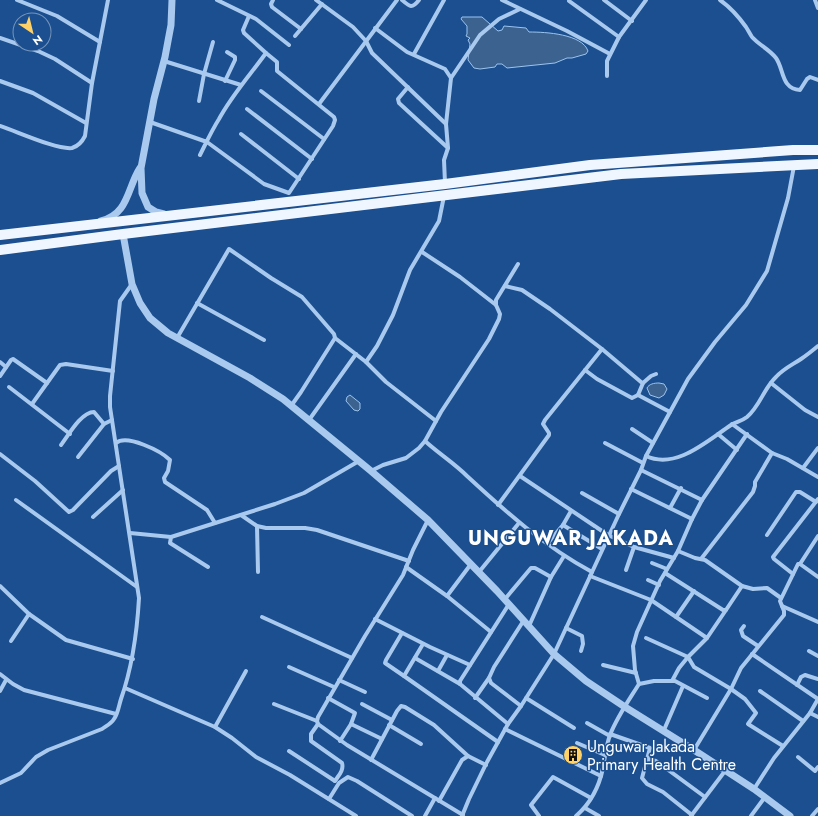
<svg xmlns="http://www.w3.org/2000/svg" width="818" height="816" font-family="Jost,sans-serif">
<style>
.water{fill:#3c6290;stroke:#9cc4f0}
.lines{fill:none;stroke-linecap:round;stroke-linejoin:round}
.minor{stroke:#a9c9ee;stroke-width:4}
.tertiary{stroke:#a9c9ee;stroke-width:7}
.primary{stroke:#f0f6ff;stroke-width:10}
.labels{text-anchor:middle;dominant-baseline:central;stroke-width:3;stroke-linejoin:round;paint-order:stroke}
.poi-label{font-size:16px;fill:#fff;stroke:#1b4f8f;text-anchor:start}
.district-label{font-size:20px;font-weight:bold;letter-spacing:1px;fill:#fff;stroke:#1b4f8f}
</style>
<rect width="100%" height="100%" fill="#1b4f8f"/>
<g class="water">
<path d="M462 17H482L498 31 502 30 504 26 526 28 529 32C546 32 582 34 588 51L586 54 572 58H567L555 63 507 68 502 64H497L495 67 480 69 474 68 468 60 470 44 468 40 470 38 466 36 467 34V26L461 19Z"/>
<path d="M659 383 664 384 667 389 664 395 659 398 650 395 647 388C649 384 654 383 659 383Z"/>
<path d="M350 395 360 403V409L358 411 354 410 346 401 347 397Z"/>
</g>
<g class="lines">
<g class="minor">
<path d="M17 0 57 16 100 42"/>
<path d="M217 0 256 19 289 45"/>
<path d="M273 0 271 4 272 7 301 29"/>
<path d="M316 0 353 27 366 41 372 53 446 124"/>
<path d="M402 0C410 7 412 9 419 0"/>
<path d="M502 0 567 31 610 54"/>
<path d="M604 0 632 21"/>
<path d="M720 0C730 7 739 17 746 27 748 30 750 34 752 37 759 45 769 49 776 58 784 69 781 89 800 90L807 79 810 77 818 80"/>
<path d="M815 0 818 8"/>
<path d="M569 1 619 37"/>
<path d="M249 16 243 30 244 33 266 53"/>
<path d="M375 28 407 52 445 69 451 78"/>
<path d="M295 36 322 4"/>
<path d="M0 38 38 51 55 59 92 83"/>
<path d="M414 54 444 0"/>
<path d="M164 61 241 85"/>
<path d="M607 76V61L619 37 646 0"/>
<path d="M0 81 33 93 86 123"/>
<path d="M225 81 235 60V57L227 52"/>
<path d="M408 87 398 99 399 103 448 148"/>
<path d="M261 91 324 139"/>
<path d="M199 101 204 74 213 42"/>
<path d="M319 104 397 0"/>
<path d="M247 109 312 159"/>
<path d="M150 122 207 142 264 184 289 193 333 126 335 120 334 117 277 71V62L266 53C250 75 232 95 219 119 212 130 206 143 200 155"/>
<path d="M0 126C16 131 57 150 72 148 79 146 82 142 85 136L92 83 108 0"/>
<path d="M241 134 299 179"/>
<path d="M445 183 444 160 448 148 446 124 451 78 480 35 499 19 520 9"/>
<path d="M422 252 460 277 496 305"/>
<path d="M505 286 522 290 550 309 602 349 641 382 643 383 651 376 656 374"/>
<path d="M197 303 264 340"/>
<path d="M177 338 229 249 271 278 302 297 334 334 335 338 301 392 291 406"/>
<path d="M335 338 366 362 377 346 393 315 410 270 439 221 444 196"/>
<path d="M0 362 6 367"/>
<path d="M366 362 386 382 436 421"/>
<path d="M585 370 597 379 632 398 638 395 670 412"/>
<path d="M0 376 11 360 13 359 47 383"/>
<path d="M771 383 805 410 818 417"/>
<path d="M9 387 70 434"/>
<path d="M638 395 643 383"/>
<path d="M32 404 60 365 66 364 113 371"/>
<path d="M309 420 356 354"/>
<path d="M732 424 772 453 787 459 818 477"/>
<path d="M632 429 653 443"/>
<path d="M718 434 737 450"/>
<path d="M425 441C438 453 454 463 467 476 506 512 544 546 592 572"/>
<path d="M116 443C127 434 161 451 170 460L168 471 164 478 165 482 207 510 215 523"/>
<path d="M605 443 643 463"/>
<path d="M61 445C68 436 81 412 94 412L104 424"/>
<path d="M0 454 35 481 69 512 73 510 111 471 119 466"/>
<path d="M646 456C676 470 707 441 731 425 736 422 742 421 747 417 760 406 764 388 776 377 783 369 792 365 801 359 807 355 812 351 818 346"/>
<path d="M78 457 104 424 112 420"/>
<path d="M803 468 818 448"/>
<path d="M641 470 702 500"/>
<path d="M371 471 383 465 406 458 419 448 425 441 441 412 489 339 499 319 500 314 496 305V300L518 264"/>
<path d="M520 476 608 535 634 547 674 558"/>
<path d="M631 489 692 519"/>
<path d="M582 493 619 514"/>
<path d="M16 500 137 587"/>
<path d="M498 505 549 435V433L543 424 545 420 602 349"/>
<path d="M670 508 681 488"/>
<path d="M241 515 257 526 266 528H305L317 530 409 561"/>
<path d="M93 517 123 490"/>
<path d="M563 525 602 549"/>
<path d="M257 526 258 572"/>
<path d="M130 533 171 537"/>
<path d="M767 535 796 492H800L816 502"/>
<path d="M547 544 563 525 571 511"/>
<path d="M678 551 695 558 705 560 742 586 753 589 767 588 781 598"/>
<path d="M701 559 753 492 755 486V482L772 453"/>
<path d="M652 563 667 569"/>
<path d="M800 564 818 536"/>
<path d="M208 567 170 543 171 537 275 504 304 493 359 461"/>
<path d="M406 567 447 596 491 632"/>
<path d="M626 570 634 547"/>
<path d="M479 572 519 523"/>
<path d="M665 573 723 610H726L742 586"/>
<path d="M793 574 774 559 773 557 818 499"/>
<path d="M590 576 651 600 707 638 688 657 694 667 731 689 745 699 756 713 748 724 783 746"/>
<path d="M648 580 659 585"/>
<path d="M0 586 29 614"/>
<path d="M447 596 471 564"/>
<path d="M505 599 531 568H535L551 577"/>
<path d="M782 606 818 622"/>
<path d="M262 617 352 658"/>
<path d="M676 617 694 591"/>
<path d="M375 619 430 647 470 665"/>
<path d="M529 626 551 577 564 556"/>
<path d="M744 626 741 630 743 636 758 646"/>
<path d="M566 628 582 636 583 644 581 651"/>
<path d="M402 633 386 660 385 663 404 676"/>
<path d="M646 638 688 657 679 668 672 681"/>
<path d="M707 638 726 610"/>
<path d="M11 641 29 614 66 640 133 659"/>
<path d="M423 644 404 676 498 742"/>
<path d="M809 651 818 656"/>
<path d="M752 654 818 699"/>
<path d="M415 658 460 684 508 724"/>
<path d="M603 665 636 673"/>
<path d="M289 667 334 687"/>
<path d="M438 671 447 655"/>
<path d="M0 674 13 684 24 690 116 714"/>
<path d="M339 680 365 692"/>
<path d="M460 684V681L509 604"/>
<path d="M639 684 635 670 633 646 637 632 660 581 678 551 692 519 702 500 747 434"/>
<path d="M797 685 801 677 805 675 818 679"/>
<path d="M125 688 215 727 232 738 256 757 290 775 356 816"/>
<path d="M0 691 6 680"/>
<path d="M760 691 803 721"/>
<path d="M328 698 355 713 351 724"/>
<path d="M475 698 489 678"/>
<path d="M526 698 574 728"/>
<path d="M274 704 317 721 318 724 347 745 463 815"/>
<path d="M362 704 392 720"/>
<path d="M521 706 491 683 489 678 494 667 524 620"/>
<path d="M810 713 818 717"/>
<path d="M317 721 318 717 365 636 403 575 413 550 428 520"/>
<path d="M587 723 610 736"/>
<path d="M318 724 311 734V741L342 763C344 770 339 775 335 781"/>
<path d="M389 725 421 744"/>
<path d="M215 727 246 671"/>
<path d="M505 729 601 776"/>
<path d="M664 730 683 686"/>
<path d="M610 734 650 748 642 778 647 784 663 792 692 815"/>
<path d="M340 741 351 724 382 739"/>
<path d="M577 743 605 755"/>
<path d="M694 750 731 689 741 668 784 615V611L780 601 798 564H800L818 577"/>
<path d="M289 751 335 781"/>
<path d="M798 757 815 771 818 767"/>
<path d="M647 759 656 761 705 797"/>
<path d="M371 760 397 711 401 706 405 707 434 725 468 756"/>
<path d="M0 783 21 773 36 757 48 750 102 729C106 726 111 724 114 719 118 714 119 705 121 699 133 665 137 633 139 598L110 407V396L120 301 132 284"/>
<path d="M754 789 774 758 810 713 818 699"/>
<path d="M329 799 339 783 348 777 357 781 412 816"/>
<path d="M439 801 462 760 468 756 486 765"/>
<path d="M585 808 599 816"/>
<path d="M425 816 435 798"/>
<path d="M462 816 469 799 487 762 508 724 521 706 554 654 619 514 641 470 646 456 688 379 715 342 746 305 767 271 788 198 794 166"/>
<path d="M539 816 531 805 553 777 591 798"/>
<path d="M576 816C590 804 599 787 603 768 605 757 606 746 610 735 617 717 629 700 639 684L654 681H675L707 698"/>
<path d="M691 816 725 771"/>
<path d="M751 816 765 797"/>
<path d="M812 816 818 809"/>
</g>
<g class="tertiary">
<path d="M164 214 156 212 148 207 142 193 141 168 154 99 165 57 171 25 172 0"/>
<path d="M101 221C129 214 127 188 140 168"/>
<path d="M123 234 132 284 140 303 150 318 168 333 250 378 283 399 371 471 428 520 497 591 554 654 586 681 625 707 694 750 754 789 790 816"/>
</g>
<g class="primary">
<path d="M0 235 445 184 590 165 793 150H818"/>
<path d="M0 250 123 234 621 174 818 164"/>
</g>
</g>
<defs>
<g id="building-disc" transform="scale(1)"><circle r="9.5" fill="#ffd166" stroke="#1b4f8f"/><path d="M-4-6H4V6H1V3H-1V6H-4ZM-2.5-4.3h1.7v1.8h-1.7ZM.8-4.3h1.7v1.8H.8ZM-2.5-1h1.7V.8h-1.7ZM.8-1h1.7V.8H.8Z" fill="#111"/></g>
</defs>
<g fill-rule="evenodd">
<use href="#building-disc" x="573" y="755"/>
</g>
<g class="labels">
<g class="poi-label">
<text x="587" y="746">Unguwar Jakada<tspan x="587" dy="18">Primary Health Centre</tspan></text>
</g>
<g class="district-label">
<text x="571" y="538">UNGUWAR JAKADA</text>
</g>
</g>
<g transform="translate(32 32) rotate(145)"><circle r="19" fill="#1b4f8f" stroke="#7695bc"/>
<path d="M0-3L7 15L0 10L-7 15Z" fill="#ffd166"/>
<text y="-6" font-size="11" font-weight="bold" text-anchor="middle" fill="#ffffff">N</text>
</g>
</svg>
